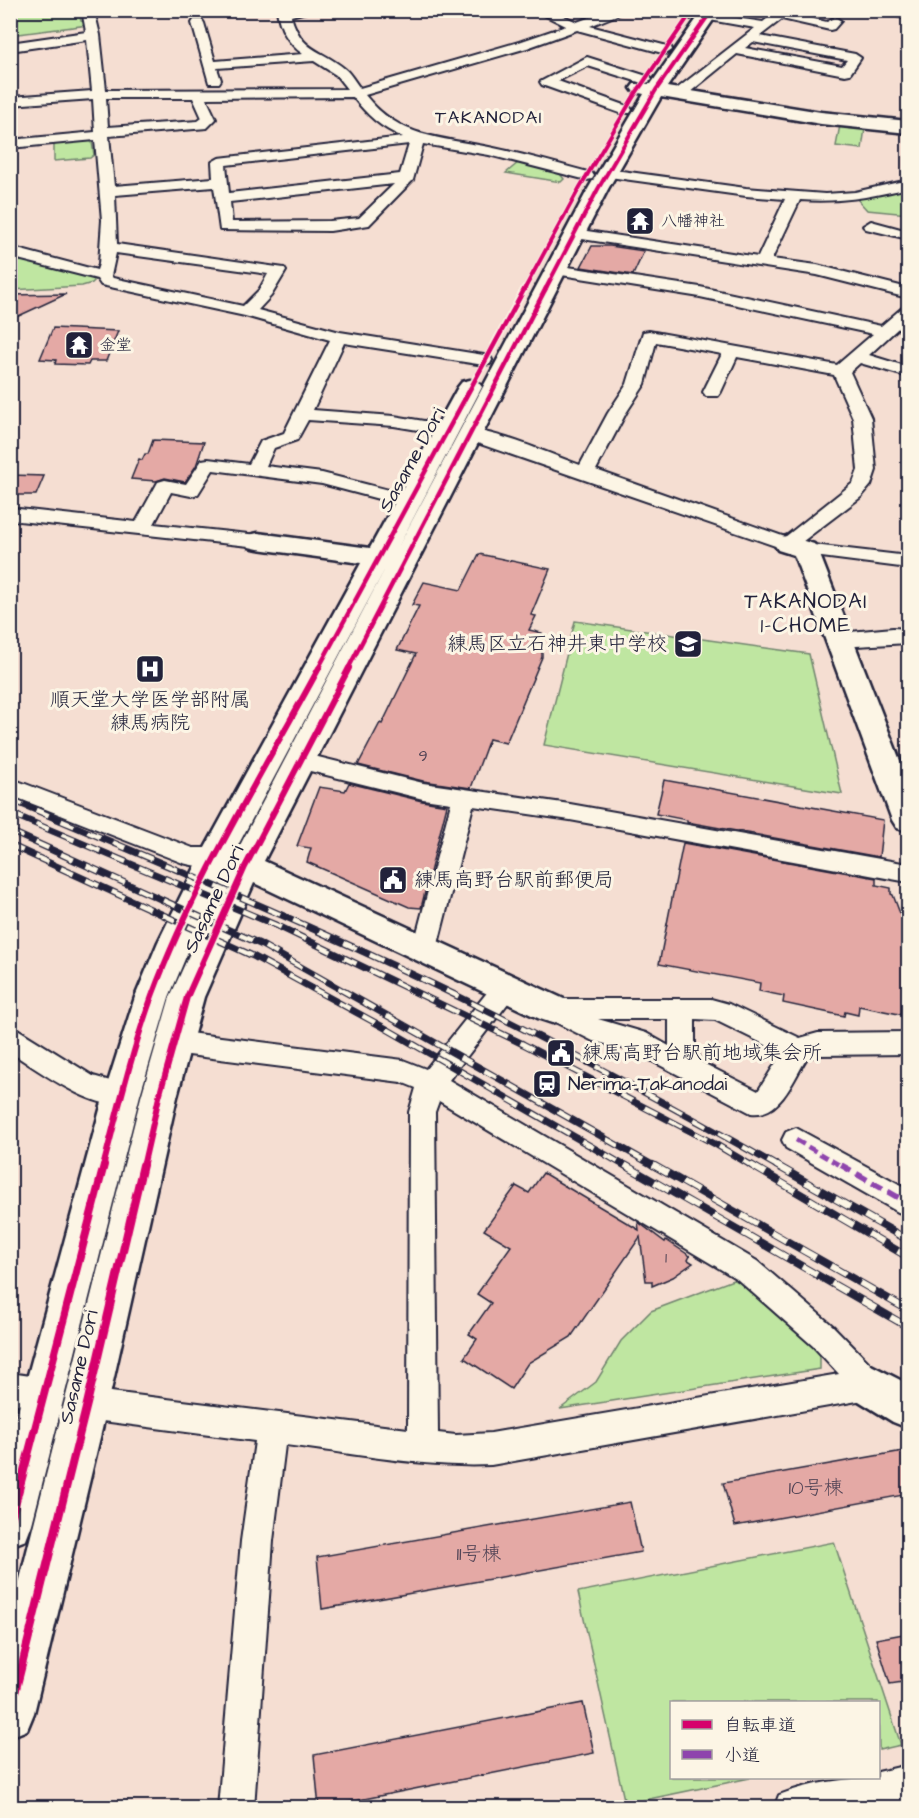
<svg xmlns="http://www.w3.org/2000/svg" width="919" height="1818" font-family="'Architects Daughter','Klee One',sans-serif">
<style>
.green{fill:#bfe6a1;stroke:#70846e;stroke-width:1.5}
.building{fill:#e4a9a5;stroke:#22223b;stroke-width:1.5}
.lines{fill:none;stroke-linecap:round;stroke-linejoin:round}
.street-casing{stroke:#22223b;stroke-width:4}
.secondary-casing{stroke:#22223b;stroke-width:5}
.street{fill:#fcf5e5;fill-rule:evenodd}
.secondary{fill:#fcf5e5;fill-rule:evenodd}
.rail-far1-casing{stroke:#22223b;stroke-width:7}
.rail-casing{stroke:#22223b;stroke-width:8}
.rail-far1{stroke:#fcf5e5;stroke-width:4.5;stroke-dasharray:14;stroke-linecap:butt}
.rail{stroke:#fcf5e5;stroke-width:6;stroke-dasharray:17;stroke-linecap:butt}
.quiet-far1{stroke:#8e44ad;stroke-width:4.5;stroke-dasharray:9 4.5;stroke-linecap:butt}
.quiet{stroke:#8e44ad;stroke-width:6;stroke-dasharray:12 6;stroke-linecap:butt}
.cycleway-far3-casing{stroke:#fcf5e5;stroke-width:6}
.cycleway-far2-casing{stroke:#fcf5e5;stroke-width:8}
.cycleway-far1-casing{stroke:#fcf5e5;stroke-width:10}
.cycleway-casing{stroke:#fcf5e5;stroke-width:11}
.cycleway-far3{stroke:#d6006c;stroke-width:4}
.cycleway-far2{stroke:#d6006c;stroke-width:4.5}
.cycleway-far1{stroke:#d6006c;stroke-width:6}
.cycleway{stroke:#d6006c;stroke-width:8}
.labels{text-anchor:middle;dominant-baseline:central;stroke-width:6;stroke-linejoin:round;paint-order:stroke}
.far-poi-label{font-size:16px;fill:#22223b;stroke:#fcf5e5;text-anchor:start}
.number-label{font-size:16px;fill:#524456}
.far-quarter-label{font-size:18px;letter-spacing:1.5px;fill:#22223b;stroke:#fcf5e5}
.street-label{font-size:20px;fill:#22223b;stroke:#fcf5e5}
.poi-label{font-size:20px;fill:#22223b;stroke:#fcf5e5;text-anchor:start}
.near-number-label{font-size:20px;fill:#524456}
.neighbourhood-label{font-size:21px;letter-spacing:1.5px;fill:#22223b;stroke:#fcf5e5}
</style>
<rect width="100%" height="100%" fill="#f5ded2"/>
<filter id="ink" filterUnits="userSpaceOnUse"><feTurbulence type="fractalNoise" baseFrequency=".0167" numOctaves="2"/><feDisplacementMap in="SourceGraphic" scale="12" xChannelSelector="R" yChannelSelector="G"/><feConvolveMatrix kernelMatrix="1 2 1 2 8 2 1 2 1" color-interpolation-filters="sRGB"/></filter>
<g filter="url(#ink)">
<g class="green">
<path d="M10 11H79L81 21 87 22 88 25 11 35Z"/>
<path d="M840 125 865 128 862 149 836 146Z"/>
<path d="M87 140 92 142 94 155 90 158 54 161V143Z"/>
<path d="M519 162 560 174 564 179 561 182 506 173Z"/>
<path d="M908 186V214L867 210 856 198Z"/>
<path d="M10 258H11L96 279 92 283 82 286 11 290Z"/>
<path d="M575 621 809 654 842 794 544 745Z"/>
<path d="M733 1280C758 1285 801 1333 820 1352V1369L560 1409 596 1382 621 1341 651 1311Z"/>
<path d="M834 1542 901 1745 879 1750 878 1702H672V1778H750L625 1804 578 1592Z"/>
</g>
<g class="building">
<path d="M592 246H610L644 251 633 275 581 267Z"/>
<path d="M66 294 10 320V295Z"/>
<path d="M53 328 118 331 106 361H90L88 365 55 364 56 360 40 359Z"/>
<path d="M153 440 204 442 196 466 185 482 165 478 156 481 131 479 139 459 142 460 145 454H148Z"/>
<path d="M10 475 44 476 36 495H10Z"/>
<path d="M479 554 550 569 531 615 536 616 529 630 542 633V657L506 743 489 739 471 788 423 781 358 765 380 723 382 724 416 654 397 650 419 606 412 605 424 582 461 590Z"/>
<path d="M664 780 883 820 879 857 687 822V820L656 814Z"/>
<path d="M349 783 422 801 447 805 421 908 409 907 307 862 311 848 297 846 319 787 345 791Z"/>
<path d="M683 843 876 878V885L891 888V894L893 895 909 937V1016L859 1006 858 1015 845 1012 844 1016 783 1003 784 996 759 991 760 983 659 964Z"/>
<path d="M543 1173 639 1230 638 1222 665 1242 666 1240 690 1256 688 1260 693 1263 673 1277 652 1286V1281H646L640 1237 571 1337 528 1363 511 1389 464 1358 477 1339 469 1334 491 1303 477 1294 511 1246 484 1230 516 1186 529 1193Z"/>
<path d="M909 1450V1494L735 1526 723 1483Z"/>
<path d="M630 1502 641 1552 322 1609 317 1557Z"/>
<path d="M909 1633V1681L890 1684 876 1639Z"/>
<path d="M583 1703 594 1753 319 1808 314 1755Z"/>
</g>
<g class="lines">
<g class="street-casing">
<g id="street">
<path d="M82 10H94L100 35 106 90 347 89 336 75 314 61 217 68 221 80 219 83H209L192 23 194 20H202L204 23 215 61 303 54C288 44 279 27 277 10H314L291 16C302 53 320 48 345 69 351 74 355 82 360 88L519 42 566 26 534 10H551L577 22 610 10H629L590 26 671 47 672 50 666 54 577 30 527 48 365 95C399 138 439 137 489 147 524 154 558 164 592 173L594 176 592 179 587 180 489 155 423 144 413 180 369 225 330 231 220 230 214 187 115 195 117 244 284 268 286 271 271 296 258 310 340 332 490 356 492 360 490 364 484 365 344 343 313 410 394 416 454 426 457 430 454 434 448 435 394 426 308 420 297 440 274 448 266 466 322 473 416 497 418 501 416 505 409 507 322 484 213 470 198 494 191 496 171 492 154 524 258 535 265 537 268 541 265 545 258 547 10 520V508L136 522 158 482 165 480 186 484 202 460 208 459 249 464 261 441 284 433 330 340 245 316 101 285 97 279 10 257V247L97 270 99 264 102 220 95 140 10 148V140L95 132 93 99 10 105V97L92 91 87 40 10 51V43L86 32ZM353 97C367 115 381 128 403 137L219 158 212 162 213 178 114 186 109 136 207 128 216 119 206 98ZM106 98H193L202 118 198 121 108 127ZM409 144 400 174 229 193 226 165ZM394 184 359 218 330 221 232 222 230 202ZM116 253 268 274 259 290 243 306 113 278 111 276Z"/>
<path d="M667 10H688L696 15 690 19Z"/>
<path d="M778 10H792L789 13 827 22 835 17 841 21 834 29 830 30 782 19 760 36 855 54 861 58 850 74 845 75 737 54 684 97H674L672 94 674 91 755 28 704 19 702 16 704 13 763 22ZM753 42 847 60 842 66 745 48Z"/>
<path d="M883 10 908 11V19L885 13Z"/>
<path d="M587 57 650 77 652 80 645 84 588 66 558 81 630 107 632 110 630 113H620L542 85 540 82Z"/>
<path d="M607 169 746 188 825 194 855 192 908 180V188C871 197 838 203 800 200L772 259 817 265 908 288V298L817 275 569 237 566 234 569 231 574 229 758 257 785 199 746 196 602 176 600 173 602 170Z"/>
<path d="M871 221 908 231V239L866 229 863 226Z"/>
<path d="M555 265 700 287 881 326 902 308 908 306V319L869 355 908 367V377L860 363 850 372 871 418 876 470 871 485 861 497 794 548 787 550 466 439 463 435 466 431C486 426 557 457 580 465L608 413 627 384 643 332 649 331 837 365 873 334 700 297 549 273 547 270ZM656 342 722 354 703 392 706 396H718L721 392 737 357 834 375 853 418 858 470 853 483 785 537 596 470 626 413 645 384Z"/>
<path d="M805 544 908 556V568L798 554 795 550 798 546Z"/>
<path d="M893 628 908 629V643L839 647 832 645 829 640 832 635 839 633Z"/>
<path d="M302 753 423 783 570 804 908 864V882L570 820 473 806 437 948 434 955 425 958 416 955 413 948 451 803 423 799 294 767 291 761 294 755Z"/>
<path d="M10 778 193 848H216L224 851 228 857 224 863C211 867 196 867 183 863L10 795Z"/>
<path d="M506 977 515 980 519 987 515 994 449 1080 757 1261 833 1326 880 1374 884 1384 880 1394 869 1399 491 1465C423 1468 353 1453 285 1445L273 1541 254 1808H218L241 1541 255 1441 87 1419 76 1415 72 1404 76 1393 87 1389 408 1429 409 1112 416 1088 401 1082 173 1053 164 1050 160 1042 164 1034 173 1031 403 1060 426 1069 497 980ZM439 1101 737 1279 813 1346 839 1374 491 1433 456 1435 438 1433 435 1112Z"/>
<path d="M552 999H711L729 1004 800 1038 818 1033 908 1032V1054L818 1055 807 1058C793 1079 781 1117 751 1113L631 1050 593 1041 543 1016 539 1009 543 1002ZM598 1019H669V1046L646 1033ZM695 1019 715 1020 782 1053 758 1091 701 1062 695 1045Z"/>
<path d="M10 1027 19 1030 93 1076 131 1087 135 1095 131 1103C98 1115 38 1070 10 1052Z"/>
<path d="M796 1128 908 1189V1215L898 1212 786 1148 782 1140 786 1132Z"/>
<path d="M10 1373 44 1378 55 1382 59 1393 55 1404 44 1408 10 1403Z"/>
<path d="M908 1765V1801L877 1808H774L779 1795C810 1783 845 1778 878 1778V1772Z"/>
</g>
</g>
<g class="secondary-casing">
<g id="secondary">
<path d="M703 10H720L667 87 821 112 908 121V133L821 124 661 97 608 189 264 861 564 999 569 1009 564 1019 552 1023 540 1019 254 883 204 997 177 1097 108 1404 34 1713 27 1730 10 1737V1619L141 1097 170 997 226 873 192 942 169 997 140 1095 32 1524 26 1540 10 1546V1441L104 1095 135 997 158 942 200 857 361 563 258 549 249 547 245 541 249 535 258 533 370 548 458 387 462 382 470 380 478 382 482 387 396 551 588 189 644 94 634 92 631 88 634 84H651ZM386 567 237 851H235Z"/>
<path d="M787 536 814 544 818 550 908 781V831L897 828 892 820 794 555 778 550 774 544 778 538Z"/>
<path d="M869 1364 908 1384V1428L893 1422 854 1398 848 1384 854 1370Z"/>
</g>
</g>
<use href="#street" class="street"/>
<use href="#secondary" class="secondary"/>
<g class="rail-far1-casing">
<g id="rail-far1">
<path d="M10 799C142 855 275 910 405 971 533 1031 657 1098 779 1167"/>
<path d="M10 813 278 926 523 1044 715 1144 754 1167"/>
<path d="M10 831 260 944 656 1167"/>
<path d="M10 845 253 956 385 1028 627 1167"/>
</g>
</g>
<g class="rail-casing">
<g id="rail">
<path d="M625 1165 908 1327"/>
<path d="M653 1165 908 1310"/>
<path d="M751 1165 908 1257"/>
<path d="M776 1165 908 1240"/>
</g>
</g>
<use href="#rail-far1" class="rail-far1"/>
<use href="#rail" class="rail"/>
<path class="quiet-far1" d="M796 1140 843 1167"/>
<path class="quiet" d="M841 1165 908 1203"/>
<g class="cycleway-far3-casing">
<g id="cycleway-far3">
<path d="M524 290 580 187 634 96 693 10"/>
<path d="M545 290 598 189 656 90 712 10"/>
</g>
</g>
<g class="cycleway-far2-casing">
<g id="cycleway-far2">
<path d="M318 669 525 288"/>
<path d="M348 669 546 288"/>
</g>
</g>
<g class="cycleway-far1-casing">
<g id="cycleway-far1">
<path d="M103 1167C118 1110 132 1051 152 996 195 881 261 775 319 668"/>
<path d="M143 1167 159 1097 187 997 245 867 349 668"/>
</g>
</g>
<g class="cycleway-casing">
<g id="cycleway">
<path d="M10 1524 104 1165"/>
<path d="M10 1713 87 1404 143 1165"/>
</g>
</g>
<use href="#cycleway-far3" class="cycleway-far3"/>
<use href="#cycleway-far2" class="cycleway-far2"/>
<use href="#cycleway-far1" class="cycleway-far1"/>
<use href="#cycleway" class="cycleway"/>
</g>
</g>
<defs>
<g id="temple-square" transform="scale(1.5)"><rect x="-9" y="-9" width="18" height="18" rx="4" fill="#22223b" stroke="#fcf5e5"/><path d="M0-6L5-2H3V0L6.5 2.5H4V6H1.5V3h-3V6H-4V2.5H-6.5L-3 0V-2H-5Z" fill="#fff"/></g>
<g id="school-square" transform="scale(1.5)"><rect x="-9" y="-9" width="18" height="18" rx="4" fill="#22223b" stroke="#fcf5e5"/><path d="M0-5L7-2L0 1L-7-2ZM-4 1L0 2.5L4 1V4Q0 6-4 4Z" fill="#fff"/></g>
<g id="hospital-square" transform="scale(1.5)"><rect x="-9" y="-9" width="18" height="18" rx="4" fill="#22223b" stroke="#fcf5e5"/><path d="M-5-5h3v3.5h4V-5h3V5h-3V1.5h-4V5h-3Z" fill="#fff"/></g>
<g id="civic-square" transform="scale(1.5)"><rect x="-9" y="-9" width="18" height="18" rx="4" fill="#22223b" stroke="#fcf5e5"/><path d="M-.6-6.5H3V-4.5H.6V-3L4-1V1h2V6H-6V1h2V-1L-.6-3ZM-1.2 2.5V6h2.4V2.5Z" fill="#fff"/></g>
<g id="station-square" transform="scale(1.5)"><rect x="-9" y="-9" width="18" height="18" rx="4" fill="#22223b" stroke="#fcf5e5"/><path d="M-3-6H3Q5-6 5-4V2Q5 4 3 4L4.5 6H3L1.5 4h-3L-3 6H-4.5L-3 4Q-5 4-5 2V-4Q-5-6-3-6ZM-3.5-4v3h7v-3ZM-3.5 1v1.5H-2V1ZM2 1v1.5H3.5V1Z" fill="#fff"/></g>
</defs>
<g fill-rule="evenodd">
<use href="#temple-square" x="640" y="221"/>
<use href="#temple-square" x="79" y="345"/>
<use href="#school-square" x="688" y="644"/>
<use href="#hospital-square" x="150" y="669"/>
<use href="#civic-square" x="393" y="880"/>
<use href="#civic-square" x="561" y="1053"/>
<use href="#station-square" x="547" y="1084"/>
</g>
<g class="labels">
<g class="far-poi-label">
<text x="661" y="221">八幡神社</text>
<text x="100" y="345">金堂</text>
</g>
<g class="number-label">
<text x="423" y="756">9</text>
<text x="666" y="1258">1</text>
</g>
<g class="far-quarter-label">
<text x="489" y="117">TAKANODAI</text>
</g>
<g class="street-label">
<text transform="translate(412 460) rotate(-61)">Sasame Dori</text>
<text transform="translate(214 899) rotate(-65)">Sasame Dori</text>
<text transform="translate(79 1367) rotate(-77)">Sasame Dori</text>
</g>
<g class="poi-label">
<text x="667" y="644" text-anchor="end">練馬区立石神井東中学校</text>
<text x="150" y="700" text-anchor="middle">順天堂大学医学部附属<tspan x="150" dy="23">練馬病院</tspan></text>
<text x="414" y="880">練馬高野台駅前郵便局</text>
<text x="582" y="1053">練馬高野台駅前地域集会所</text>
<text x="568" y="1084">Nerima-Takanodai</text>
</g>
<g class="near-number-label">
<text x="816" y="1488">10号棟</text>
<text x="479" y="1554">11号棟</text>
</g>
<g class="neighbourhood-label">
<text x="806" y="601">TAKANODAI<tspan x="806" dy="24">1-CHOME</tspan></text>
</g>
</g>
<rect width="919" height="1818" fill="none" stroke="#fcf5e5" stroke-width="36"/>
<rect x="18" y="18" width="883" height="1782" fill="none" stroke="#22223b" stroke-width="2" filter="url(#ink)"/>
<rect x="670" y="1701" width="210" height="78" fill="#fcf5e5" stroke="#a5a1a1" stroke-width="1.5"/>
<rect x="682" y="1720" width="30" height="9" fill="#d6006c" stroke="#a5a1a1" stroke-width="1.5"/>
<text x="724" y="1731" font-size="18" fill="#22223b">自転車道</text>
<rect x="682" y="1750" width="30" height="9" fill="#8e44ad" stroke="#a5a1a1" stroke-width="1.5"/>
<text x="724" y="1761" font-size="18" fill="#22223b">小道</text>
</svg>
